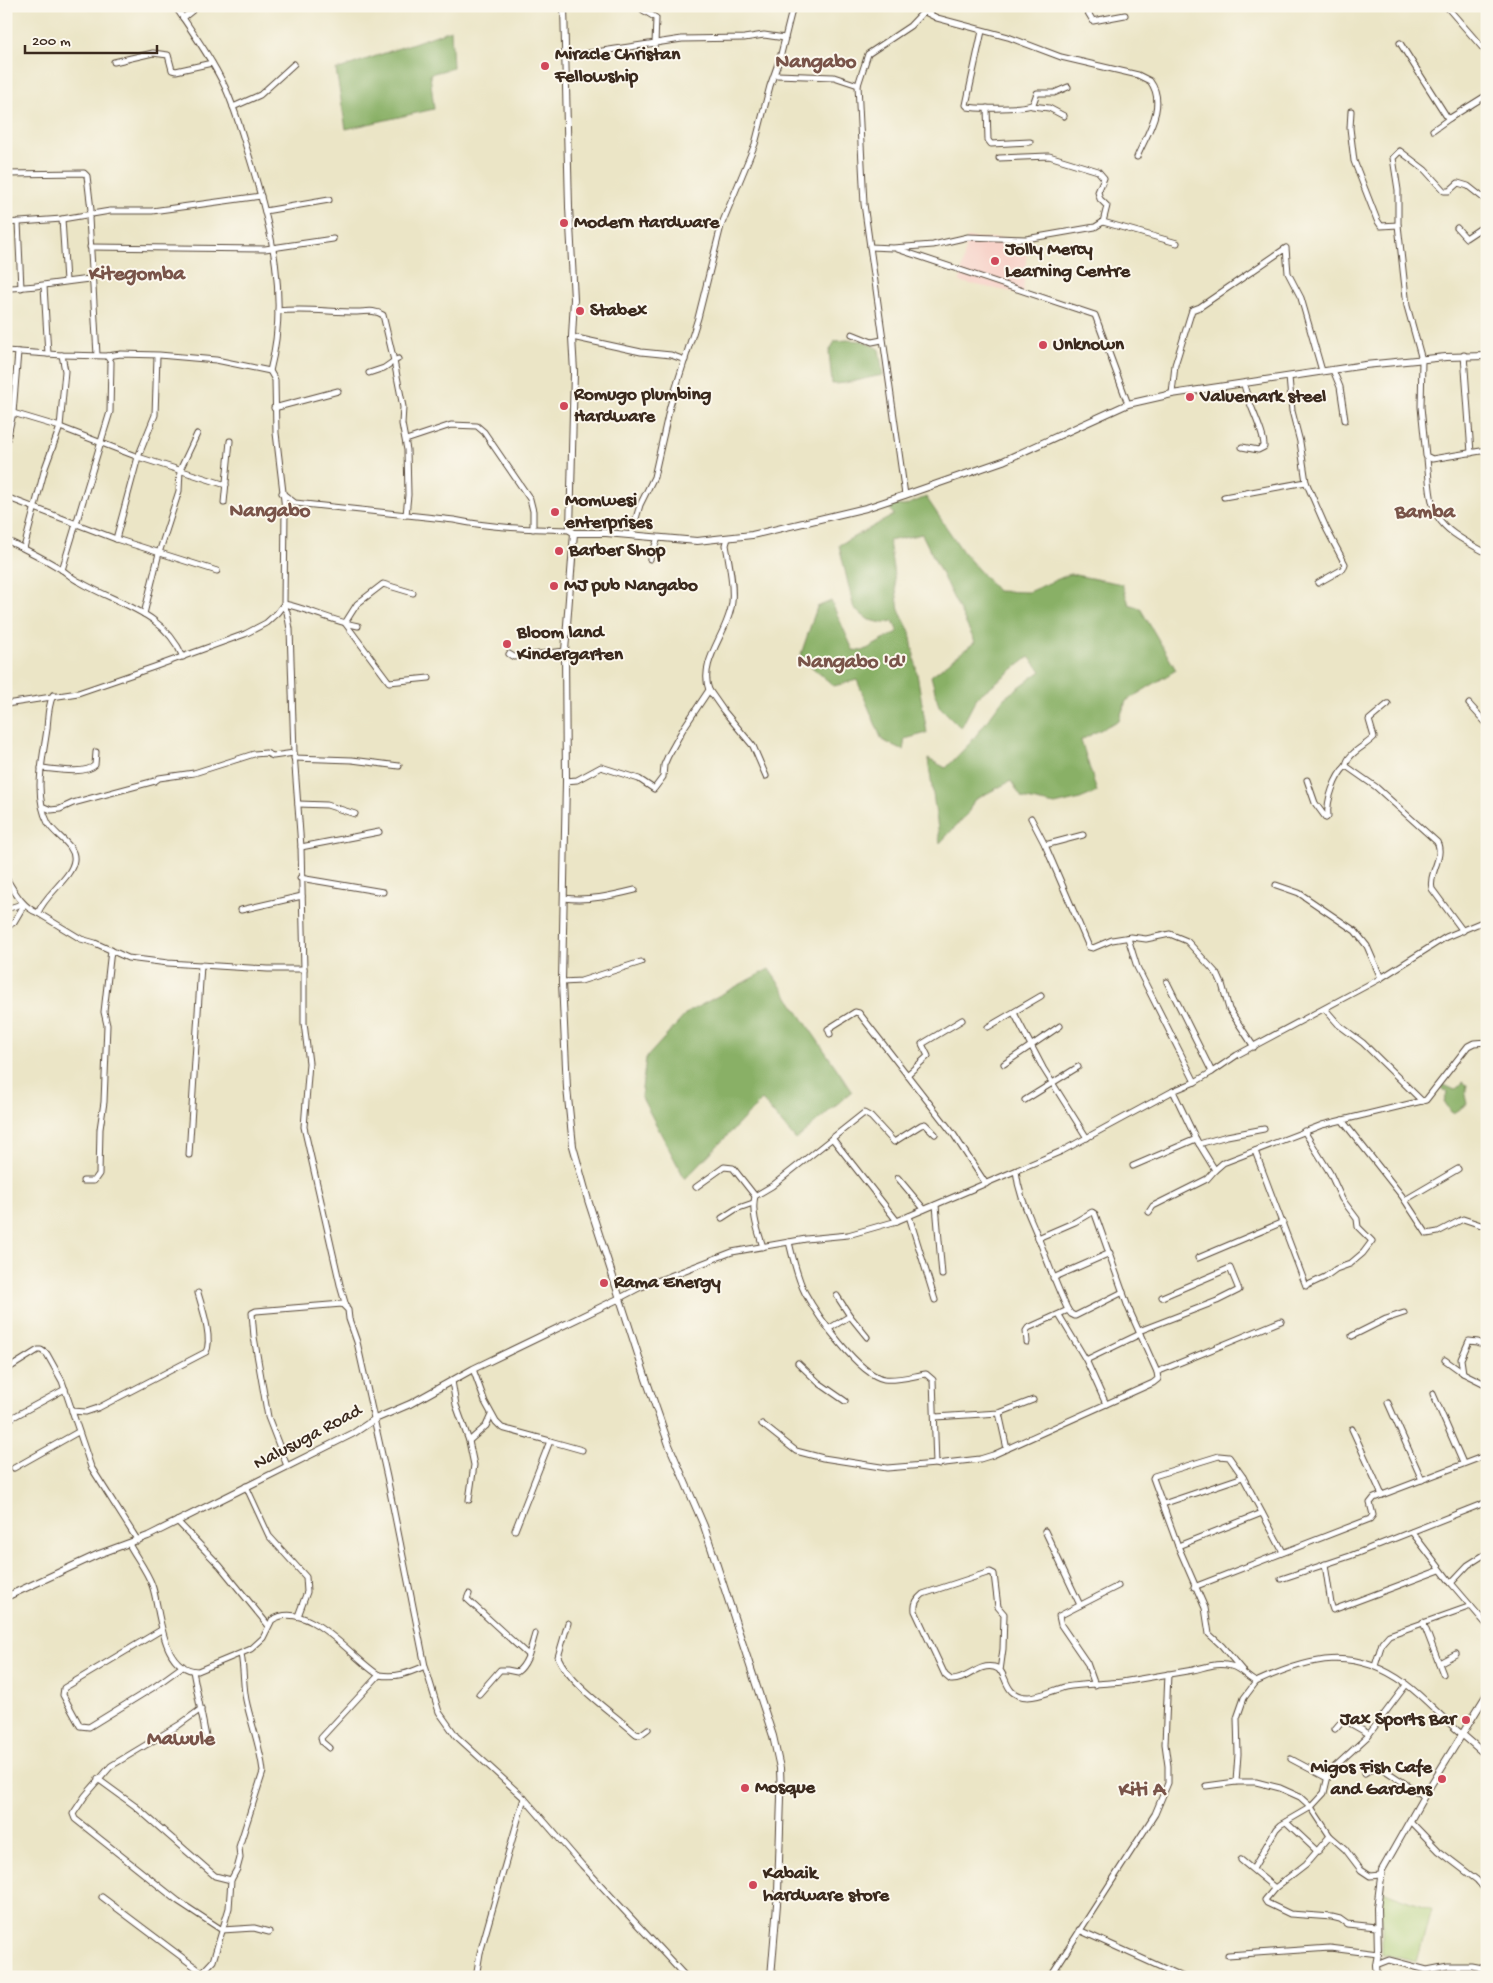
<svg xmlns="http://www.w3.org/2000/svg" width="1493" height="1983" font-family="'Gochi Hand',sans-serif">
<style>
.built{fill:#f7d1c8}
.green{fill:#accc74;stroke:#747b49}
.forest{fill:#89b066;stroke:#626d42}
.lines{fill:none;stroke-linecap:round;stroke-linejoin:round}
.minor-casing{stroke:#554637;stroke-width:7}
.tertiary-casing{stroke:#554637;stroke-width:8}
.minor{stroke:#fff;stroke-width:5}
.tertiary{stroke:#fff;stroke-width:6}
.poi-dot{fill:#d1495b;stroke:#fbf7ec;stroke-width:2}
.labels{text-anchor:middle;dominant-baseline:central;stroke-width:4;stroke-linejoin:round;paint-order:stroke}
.poi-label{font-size:19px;font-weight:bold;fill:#3b2a1e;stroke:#fbf7ec;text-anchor:start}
.street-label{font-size:19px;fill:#3b2a1e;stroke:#fbf7ec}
.quarter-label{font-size:21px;font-weight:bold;fill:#795449;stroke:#fbf7ec}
</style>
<rect width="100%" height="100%" fill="#fbf7ec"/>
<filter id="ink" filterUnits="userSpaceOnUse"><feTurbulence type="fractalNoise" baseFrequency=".02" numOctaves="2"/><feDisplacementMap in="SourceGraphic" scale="10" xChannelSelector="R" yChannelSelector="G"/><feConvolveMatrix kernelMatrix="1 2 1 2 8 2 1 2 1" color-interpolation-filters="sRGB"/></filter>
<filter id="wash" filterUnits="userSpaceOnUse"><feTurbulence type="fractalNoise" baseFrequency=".0096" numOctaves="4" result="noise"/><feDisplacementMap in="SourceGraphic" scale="20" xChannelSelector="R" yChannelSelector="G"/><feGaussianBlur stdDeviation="1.12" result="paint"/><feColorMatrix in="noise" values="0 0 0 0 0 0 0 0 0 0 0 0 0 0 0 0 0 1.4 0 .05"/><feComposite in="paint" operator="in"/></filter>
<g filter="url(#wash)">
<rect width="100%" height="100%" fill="#ebe5c6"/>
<path class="built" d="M967 238 1028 239 1023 294 960 282Z"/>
<path class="green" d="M1382 1891 1431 1909 1417 1962 1382 1954Z"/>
<g class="forest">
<path d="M451 30 453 68 430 74 434 109 346 129 336 70Z"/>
<path d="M848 340 863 341 879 349 883 375C865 378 849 384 832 384L829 352 835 341Z"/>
<path d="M926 497 963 552 997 591 1028 592 1070 574 1122 584 1129 604 1140 608 1176 670 1126 701 1119 720 1081 740 1097 792 1080 799 1055 805 1022 798 1011 781 974 800 968 813 940 843 928 759 946 768 971 742 1004 698 1041 671 1029 657 977 697 961 728 939 706 931 676 975 642 922 534 889 541 899 610 910 632 927 733 905 739 903 750 882 740 857 680 834 686 800 657 817 607 831 601 853 650 863 651 898 632 893 621 883 623 869 620 854 609 839 545 894 515 887 504 904 506Z"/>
<path d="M769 969 852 1091 796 1140 762 1100 685 1179 641 1096 646 1058 688 1012Z"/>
<path d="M1463 1082 1467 1085 1465 1095 1467 1104 1453 1113 1451 1112 1444 1101 1447 1093 1442 1088V1084L1455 1090Z"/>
</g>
</g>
<g filter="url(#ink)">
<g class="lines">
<g class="minor-casing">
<g id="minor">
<path d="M641 6 643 10 656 18 655 44"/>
<path d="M1084 6 1093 21 1125 15"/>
<path d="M1446 6 1487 53"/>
<path d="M925 12 937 18 1008 37 1061 57 1138 75 1150 81C1168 105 1146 135 1137 157"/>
<path d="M183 18 198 6"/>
<path d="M982 31 966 105 968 107C977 109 1027 109 1033 104L1037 93H1054L1068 87"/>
<path d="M1400 43 1447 117 1450 118 1487 95"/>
<path d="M565 55H576L682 39 744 38 764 35 785 38"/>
<path d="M114 62 153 53 168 55 172 70 176 71 212 63"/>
<path d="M776 75 834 77 858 85"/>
<path d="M1032 106 1049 108 1064 116"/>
<path d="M233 107 260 95 294 64"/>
<path d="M987 108 988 140 991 144 1030 142"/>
<path d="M1351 111 1350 128 1354 161 1377 220 1381 226 1398 225"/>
<path d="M1433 130 1450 118"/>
<path d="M999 158 1049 156 1098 171 1104 178 1098 192 1100 199"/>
<path d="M6 174 84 173 87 176 91 210 89 218 97 355"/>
<path d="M1102 201 1107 206 1103 222"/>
<path d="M1487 201 1468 186 1458 183 1449 191H1444L1425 170 1400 151 1393 158 1398 190V225L1407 306 1422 360 1421 407 1426 456 1432 459 1487 450"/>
<path d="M265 211 329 200"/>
<path d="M62 219 66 281"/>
<path d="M18 222 21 288"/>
<path d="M6 223 62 219 110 211H152L261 196"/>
<path d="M1457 228 1466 238 1487 224"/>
<path d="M90 247 265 249 333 239"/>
<path d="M870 247 893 248 933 245 968 237 1026 239 1095 227 1103 222 1177 243"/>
<path d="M897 249 1095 315 1128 404"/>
<path d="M44 286 48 354"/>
<path d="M6 288C36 288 63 281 92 279"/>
<path d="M278 311C305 308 330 312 357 312 366 312 374 309 383 315L394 361 384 368 369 373"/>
<path d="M852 334 872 342 882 340"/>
<path d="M572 337 641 352 671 355 685 360"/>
<path d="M6 351 62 355 107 356 121 354 159 355 216 360 270 371"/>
<path d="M1464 355 1471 453"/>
<path d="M398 359 394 361 403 407 402 424 407 450 408 495 406 515"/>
<path d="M1333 370 1340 387 1345 420"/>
<path d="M1289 377 1292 411 1300 442 1306 482 1327 530 1345 564 1343 569 1318 583"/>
<path d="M1172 394 1175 365 1192 310 1200 307 1286 248 1288 273 1301 298 1322 371"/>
<path d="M274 408 338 391"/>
<path d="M13 413 60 427 138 457 226 485"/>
<path d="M406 440 451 425 477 426 484 432 530 499 533 511V529"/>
<path d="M6 444 13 413 18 352"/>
<path d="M1242 447 1258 450 1264 447C1265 433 1247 402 1244 384"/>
<path d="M1427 458C1432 515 1430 523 1483 551"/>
<path d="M282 493 295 503 454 520C492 528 531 529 570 530"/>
<path d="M905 495 864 204 858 85 868 54 910 26 929 6"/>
<path d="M6 497 116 539 217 571"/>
<path d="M1224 497 1306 482"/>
<path d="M224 503 230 441"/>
<path d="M631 535 640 505 654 477 670 406 698 318 721 226 755 144 770 86 780 58 793 6"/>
<path d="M116 539 138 457 155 415 157 356"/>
<path d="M6 540C25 549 43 558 61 569 67 573 73 579 80 582 119 605 163 611 183 657"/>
<path d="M24 548 45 468 60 427 65 371 62 355"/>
<path d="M650 559 658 538"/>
<path d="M62 570 110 412 111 362 107 356"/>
<path d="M413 593 383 584 357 604 345 623 389 682 429 678"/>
<path d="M284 604C309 609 332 621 358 626"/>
<path d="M144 614 159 553 179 491 180 470 197 434"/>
<path d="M509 654 514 657 565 651"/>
<path d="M709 690 723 710 753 746 766 776"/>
<path d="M53 695C48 707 48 716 47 729 43 759 33 794 48 823 54 835 76 845 74 860 72 878 45 894 38 913L81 939 95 943 128 958 168 963 268 969H304L301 847 294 753 290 629 287 612 283 606"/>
<path d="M6 704 78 693 154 667 245 634 266 623 277 613 284 604 285 509 276 433 275 380 270 371C289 298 272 230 250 159 242 134 236 111 225 87 212 59 193 33 175 6"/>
<path d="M1469 704 1487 724"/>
<path d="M294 758 352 760 399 766"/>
<path d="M1346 766C1347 753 1366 746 1374 737L1369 720 1388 704"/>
<path d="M41 768C54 769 86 775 95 765L96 752"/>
<path d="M1307 780 1315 803 1326 818 1328 816C1326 801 1335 776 1346 766L1376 787 1437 842C1445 857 1428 873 1432 889L1463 931"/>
<path d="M566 781 577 780 601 767 639 779 654 789 663 777 664 765 668 756 683 729 709 690C698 661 729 632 732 602 734 584 729 563 726 545L728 538"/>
<path d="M298 804 327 805 355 814"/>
<path d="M44 807 51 810 60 809 73 803 155 781 159 778 194 773 254 754 266 753 273 756 294 753"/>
<path d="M1031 818 1045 845 1089 947 1093 948 1112 940 1131 937 1146 939 1170 934 1187 941 1218 975 1222 984 1229 1009 1254 1047"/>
<path d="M1045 845 1083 835"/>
<path d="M301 847 379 832"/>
<path d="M6 878C14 891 23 908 38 913"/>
<path d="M300 878 383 892"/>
<path d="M1276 885 1299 893 1355 931 1367 946 1381 978"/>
<path d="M564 898C588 901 611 896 635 890"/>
<path d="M6 909 22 904 24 906"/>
<path d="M241 910 302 896"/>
<path d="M6 928 14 922 24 905"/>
<path d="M1128 938 1137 967 1195 1082"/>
<path d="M304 969V1023L309 1063 304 1127 341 1289 346 1306"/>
<path d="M562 982 581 981 641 962"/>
<path d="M1167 982 1212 1072"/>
<path d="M1325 1009 1339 1025 1363 1043 1422 1101"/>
<path d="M1014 1013 1043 1068 1087 1138"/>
<path d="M988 1027 1041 996"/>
<path d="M830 1034 828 1029 855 1012 859 1013 954 1135 986 1184"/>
<path d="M1004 1064 1060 1026"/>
<path d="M907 1075 928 1056 922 1044 962 1020"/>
<path d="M1173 1091 1196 1139 1215 1170 1223 1163 1322 1125 1426 1100 1468 1046 1474 1043 1487 1042"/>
<path d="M1025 1100 1078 1067"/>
<path d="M1342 1120 1402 1196 1427 1234 1438 1232 1463 1219 1487 1227"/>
<path d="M832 1138 897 1221"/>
<path d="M1199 1144 1227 1136 1264 1129"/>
<path d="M1255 1151 1306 1286 1325 1277 1336 1269 1350 1264 1363 1253 1372 1241 1358 1227 1357 1219 1342 1199 1330 1173 1304 1131"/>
<path d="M189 1155 201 965"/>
<path d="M1133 1166 1196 1139"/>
<path d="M1016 1171C1019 1197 1029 1214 1038 1237 1048 1262 1056 1286 1068 1310"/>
<path d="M898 1178 924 1209"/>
<path d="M83 1181H94L99 1174 100 1129 104 1102 107 1025 104 1012 111 950"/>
<path d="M696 1187 724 1167 733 1168 755 1196C751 1213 758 1231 763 1247"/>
<path d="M755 1196 772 1186 864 1113 871 1117 894 1142 921 1125 925 1124 935 1134"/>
<path d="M1405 1200 1458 1169"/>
<path d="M936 1205 942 1275"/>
<path d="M1149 1212 1153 1206 1207 1179 1215 1170"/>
<path d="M909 1216 935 1300"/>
<path d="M722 1218 736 1209 753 1203"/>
<path d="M1038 1238 1075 1222 1092 1212 1095 1214 1128 1307 1157 1372"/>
<path d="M789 1242C793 1259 797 1277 805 1293 817 1315 859 1375 884 1379 896 1381 913 1376 926 1374L933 1380 936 1464 939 1465"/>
<path d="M1198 1258 1283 1222"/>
<path d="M1053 1278 1110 1253"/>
<path d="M837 1296 850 1316"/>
<path d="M620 1298 639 1288 732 1252 806 1239 848 1235 897 1221 1062 1151 1173 1091 1195 1082 1212 1072 1237 1055 1381 978 1446 937 1487 920"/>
<path d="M1059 1315 1086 1360 1106 1404"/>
<path d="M830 1328 850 1316 867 1337"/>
<path d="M1139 1331 1217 1301 1239 1290 1230 1268 1162 1297"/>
<path d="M1352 1336 1386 1319 1404 1313"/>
<path d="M1027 1342 1026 1331 1028 1328 1068 1310 1071 1314 1075 1316 1123 1292"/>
<path d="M1086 1360 1140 1334"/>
<path d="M1445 1360 1463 1373 1487 1385"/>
<path d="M798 1363 819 1383 845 1401"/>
<path d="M473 1369 485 1402 496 1422 502 1428 550 1441 515 1530"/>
<path d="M6 1370 38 1350H41L47 1354 62 1381 91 1467 138 1541"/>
<path d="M1463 1373 1461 1359 1469 1341 1478 1342 1487 1347"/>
<path d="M452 1381 456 1405 469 1441"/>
<path d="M1433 1394 1463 1463"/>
<path d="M1388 1403 1422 1480"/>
<path d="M72 1411 86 1412 98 1408 206 1352C213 1339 202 1307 198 1293"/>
<path d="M999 1413 1007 1449"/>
<path d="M935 1417 999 1413 1033 1400"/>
<path d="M6 1421 65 1389"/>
<path d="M762 1424 796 1451 823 1458 887 1468 936 1464 980 1459 993 1455 1153 1383 1158 1379 1157 1372 1281 1321"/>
<path d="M1352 1429 1382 1495"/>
<path d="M550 1441 582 1450"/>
<path d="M287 1466 268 1417 254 1337 252 1313 256 1311 342 1304 348 1310 349 1319 357 1342 387 1477 425 1666 439 1712 456 1736 524 1798 582 1865 686 1977"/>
<path d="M14 1468 78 1432"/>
<path d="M246 1486 269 1536 306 1577 307 1592 298 1616"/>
<path d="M469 1500 474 1465 469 1441 486 1426 491 1415"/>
<path d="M1163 1504 1243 1477"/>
<path d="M177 1521 220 1566 268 1625"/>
<path d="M1045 1531 1080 1605"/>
<path d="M1412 1532 1451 1583 1487 1625"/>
<path d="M129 1544C136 1557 147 1571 152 1585 161 1610 160 1670 198 1671L251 1649 263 1638 272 1620C308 1598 351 1658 379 1675 396 1678 409 1673 425 1666"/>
<path d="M1178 1546 1262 1513"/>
<path d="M1325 1564 1331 1604 1333 1610 1440 1570"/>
<path d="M1281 1579 1350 1556 1487 1502"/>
<path d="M1451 1583 1468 1565 1487 1553"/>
<path d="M1194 1587 1370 1519 1373 1515 1370 1503 1374 1498 1487 1455"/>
<path d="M469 1594 467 1599 528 1655"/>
<path d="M1423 1622 1443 1674"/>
<path d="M568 1623 558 1657C571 1686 612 1712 636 1734L640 1735 648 1729"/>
<path d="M161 1630 64 1688 63 1695 80 1726 89 1727 154 1687 183 1666"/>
<path d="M1439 1663 1456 1654"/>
<path d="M1375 1666 1382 1643 1389 1635 1471 1606"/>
<path d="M1242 1670 1222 1646 1209 1634 1205 1608 1178 1546 1153 1478 1154 1476 1219 1456 1229 1457 1243 1477 1283 1552"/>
<path d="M193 1671 207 1742"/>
<path d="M1000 1671 1003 1649 1004 1614 998 1607 994 1574 990 1572 923 1594C917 1599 914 1603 915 1611L945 1675 951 1680C966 1681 979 1663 994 1667 1010 1671 1000 1696 1028 1697 1040 1697 1054 1690 1065 1687 1083 1684 1104 1684 1122 1682 1146 1678 1170 1674 1193 1670 1207 1667 1217 1662 1231 1666 1242 1669 1246 1677 1256 1682 1310 1657 1354 1646 1406 1684 1426 1699 1443 1719 1463 1735"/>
<path d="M1095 1685 1087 1663 1061 1625 1059 1616 1118 1586"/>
<path d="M479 1694 500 1670H507L517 1672C528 1664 531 1647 535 1634"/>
<path d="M201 1709 179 1725 111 1766 85 1796 73 1814 75 1819 178 1901 222 1930 254 1928 269 1932"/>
<path d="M1335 1729 1341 1722 1346 1721 1369 1734"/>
<path d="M329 1748 322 1742 321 1738 379 1675"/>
<path d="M1291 1759 1327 1778"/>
<path d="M1365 1773 1377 1765 1424 1796"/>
<path d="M98 1779 135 1806 215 1876 231 1880"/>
<path d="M1236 1782 1238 1754 1237 1718 1244 1698 1256 1682"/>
<path d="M1206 1786 1236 1782H1256L1280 1788 1300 1797 1311 1807 1330 1836 1345 1849 1361 1870 1370 1876 1380 1875"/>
<path d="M1410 1821 1439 1851 1477 1880 1487 1892"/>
<path d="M1286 1822 1318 1852"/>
<path d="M1330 1836 1306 1864 1275 1888 1265 1900 1267 1903 1290 1914 1332 1917 1340 1919 1347 1924 1376 1927"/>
<path d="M1241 1860 1275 1888"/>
<path d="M1253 1869 1276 1829 1280 1825 1311 1807 1324 1793 1329 1772 1367 1737 1406 1685"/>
<path d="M102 1897 203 1973"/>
<path d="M1079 1930 1183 1977"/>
<path d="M1228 1955 1330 1948 1378 1954"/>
<path d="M1376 1965 1389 1960 1427 1970 1448 1966H1471L1487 1969"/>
<path d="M198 1977 213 1961 229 1908 231 1880 237 1869 240 1858 239 1847 263 1772C261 1748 251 1724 246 1700 243 1685 244 1669 241 1654"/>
<path d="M476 1977 480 1953 524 1798"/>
<path d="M1050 1977 1155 1814 1168 1783V1766L1165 1744 1168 1674"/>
</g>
</g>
<g class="tertiary-casing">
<g id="tertiary">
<path d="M564 6 569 207 574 299 572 337 574 372 570 530 574 533 565 651 566 781 562 982 567 1088 573 1146 588 1200 646 1379 669 1445 704 1526 773 1736 780 1768 781 1797 778 1892 771 1977"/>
<path d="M574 533H606L697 541 752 535 866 508 905 495 1003 461 1128 404 1172 394 1365 365 1446 357 1487 356"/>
<path d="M6 1597 99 1554 148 1536 354 1433 375 1419 410 1404 473 1369 620 1298"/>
<path d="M1463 1735 1487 1756"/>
<path d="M1377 1977 1376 1965 1378 1954 1377 1908 1382 1870 1424 1796 1487 1694"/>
</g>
</g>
<use href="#minor" class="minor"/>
<use href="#tertiary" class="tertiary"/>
</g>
</g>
<g class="poi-dot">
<circle cx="545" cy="66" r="5"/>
<circle cx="564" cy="223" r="5"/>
<circle cx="995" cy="261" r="5"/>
<circle cx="580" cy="311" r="5"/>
<circle cx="1043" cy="345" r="5"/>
<circle cx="1190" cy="397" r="5"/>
<circle cx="564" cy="406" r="5"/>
<circle cx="555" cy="512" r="5"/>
<circle cx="559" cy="551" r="5"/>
<circle cx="554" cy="586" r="5"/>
<circle cx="507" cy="644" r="5"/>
<circle cx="604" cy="1283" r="5"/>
<circle cx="1466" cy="1720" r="5"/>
<circle cx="1442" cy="1779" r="5"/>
<circle cx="745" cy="1788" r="5"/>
<circle cx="753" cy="1885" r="5"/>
</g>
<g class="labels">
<g class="poi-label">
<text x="555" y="55">Miracle Christan<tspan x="555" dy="22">Fellowship</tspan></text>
<text x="574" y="223">Modern Hardware</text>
<text x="1005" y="250">Jolly Mercy<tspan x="1005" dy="22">Learning Centre</tspan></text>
<text x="590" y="311">Stabex</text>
<text x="1053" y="345">Unknown</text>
<text x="574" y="395">Romugo plumbing<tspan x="574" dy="22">Hardware</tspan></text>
<text x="1200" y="397">Valuemark steel</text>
<text x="565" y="501">Momwesi<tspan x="565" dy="22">enterprises</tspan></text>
<text x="569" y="551">Barber Shop</text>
<text x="564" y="586">MJ pub Nangabo</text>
<text x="517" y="633">Bloom land<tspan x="517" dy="22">Kindergarten</tspan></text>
<text x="614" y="1283">Rama Energy</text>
<text x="1456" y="1720" text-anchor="end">Jax Sports Bar</text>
<text x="1432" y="1768" text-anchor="end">Migos Fish Cafe<tspan x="1432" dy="22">and Gardens</tspan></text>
<text x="755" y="1788">Mosque</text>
<text x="763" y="1874">Kabaik<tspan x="763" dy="22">hardware store</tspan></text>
</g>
<g class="street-label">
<text transform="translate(308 1438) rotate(-28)">Nalusuga Road</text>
</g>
<g class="quarter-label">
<text x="816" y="63">Nangabo</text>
<text x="137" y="275">Kitegomba</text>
<text x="270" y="512">Nangabo</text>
<text x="1425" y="513">Bamba</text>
<text x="852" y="663">Nangabo 'd'</text>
<text x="181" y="1740">Mawule</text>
<text x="1142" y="1791">Kiti A</text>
</g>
</g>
<rect width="1493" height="1983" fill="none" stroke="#fbf7ec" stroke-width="25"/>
<path d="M25 45v8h132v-8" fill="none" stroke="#3b2a1e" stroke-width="2.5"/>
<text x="32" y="45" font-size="15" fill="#3b2a1e" stroke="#fbf7ec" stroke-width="4" paint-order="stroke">200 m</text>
</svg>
